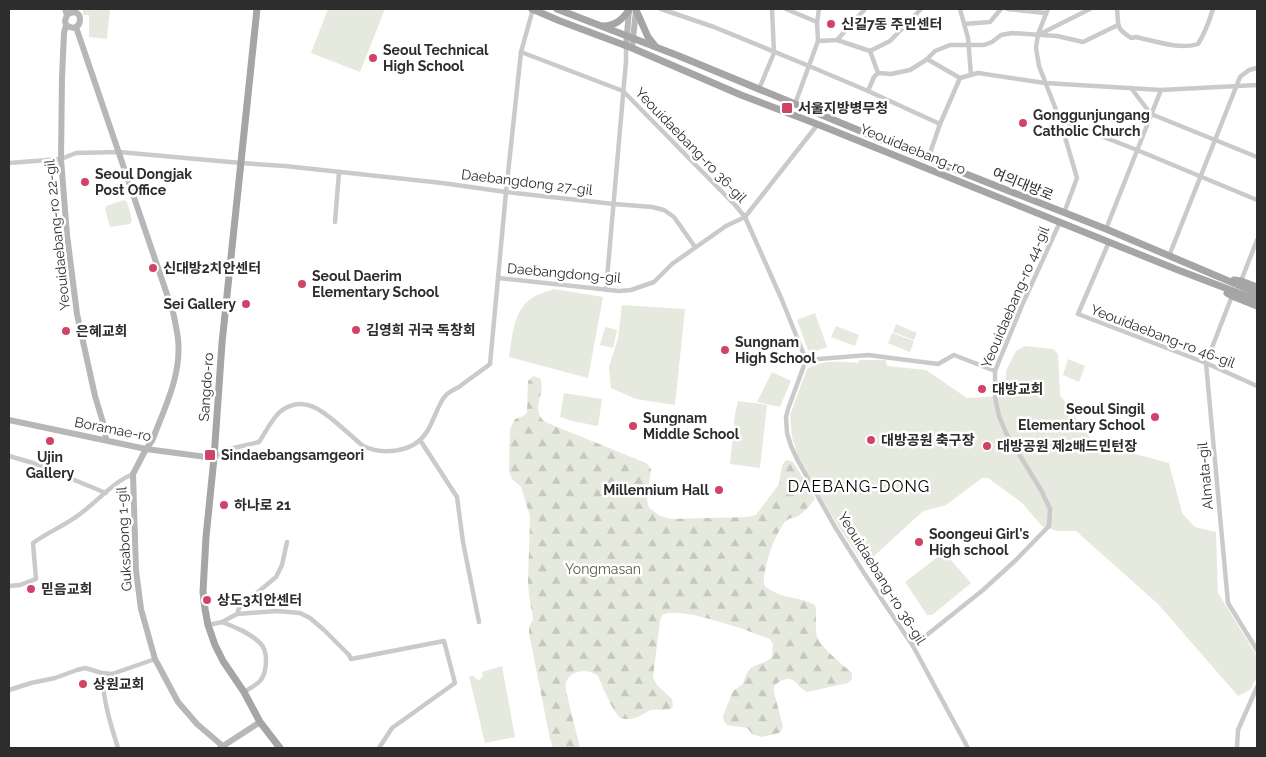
<svg xmlns="http://www.w3.org/2000/svg" width="1266" height="757" font-family="Raleway,'Noto Sans KR',sans-serif">
<style>
.forest{fill:url(#forest-firs)}
.park{fill:#e6e9dd}
.lines{fill:none;stroke-linecap:round;stroke-linejoin:round}
.street{stroke:#cacaca;stroke-width:4.5}
.secondary{stroke:#b7b7b7;stroke-width:6}
.primary{stroke:#a5a5a5;stroke-width:7}
.poi-dot{fill:#d14366;stroke:#fff;stroke-width:2}
.labels{text-anchor:middle;dominant-baseline:central;stroke-width:5;stroke-linejoin:round;paint-order:stroke}
.poi-label{font-size:14px;font-weight:bold;fill:#2d2d2d;stroke:#fff;text-anchor:start}
.street-label{font-size:14px;fill:#2d2d2d;stroke:#fff}
.park-label{font-size:14px;fill:#576440;stroke:#fff}
.quarter-label{font-size:16px;letter-spacing:1px;fill:#000;stroke:#fff}
</style>
<defs>
<pattern id="forest-firs" width="22" height="20" patternUnits="userSpaceOnUse" patternTransform="scale(1.25)"><rect width="22" height="20" fill="#e6e9dd"/><path d="M5 1l3.5 6h-7zM16 11l3.5 6h-7z" fill="#c6c8be"/></pattern>
</defs>
<rect width="100%" height="100%" fill="#fff"/>
<path class="forest" d="M533 376 540 378C547 394 529 407 545 422L646 463 651 469 647 501 649 508 660 516 671 519 747 517 756 515 779 484 782 466 786 460 792 461 797 468 815 499C810 505 805 512 798 516 794 518 788 518 785 522 774 535 763 569 764 585 780 600 797 595 815 605 818 615 814 626 817 636 819 646 844 666 852 673V679L848 683 807 692C797 688 795 675 784 680 779 681 777 683 774 687V692L783 727 781 731 779 733 762 737 752 734 749 730 747 728 727 725 724 721 723 716 733 691 743 684C750 659 757 670 772 657L773 644 770 639C749 631 679 605 662 615L660 621 653 677 657 685 672 699 673 707C667 712 659 708 651 710 643 713 638 719 629 719 628 719 622 719 621 718 614 715 602 685 598 676 589 668 571 669 566 682 565 683 566 689 566 691L580 748H553L550 739 529 633V628L533 619 529 595 528 583 530 516 521 487 512 479 509 471 510 429 515 419 523 416 527 413 528 381Z"/>
<g class="park">
<path d="M83 9H110L107 39 89 37V15H83Z"/>
<path d="M328 9H385L360 72 311 53Z"/>
<path d="M124 200 127 202 132 220 130 224 110 227 105 209 106 206Z"/>
<path d="M554 289 603 297 588 378 509 357C512 339 513 314 528 301 535 295 545 292 554 289Z"/>
<path d="M622 305 685 309 675 405 636 399 611 388 609 367 618 338Z"/>
<path d="M815 313 827 347 813 352 808 350 797 320Z"/>
<path d="M896 324 917 333 914 340 893 332Z"/>
<path d="M836 326 859 335 855 346 831 337Z"/>
<path d="M605 327 617 330 613 348 600 345Z"/>
<path d="M892 333 914 341 910 352 888 343Z"/>
<path d="M1025 346 1053 349 1058 354 1060 395 1094 443 1169 463 1182 513 1195 527 1216 532 1218 593 1257 656V677L1250 690 1238 696 1158 604 1076 531H1057L1042 526 1021 502 988 478H982L946 505 923 511 872 558 863 563 838 526 800 462 792 437 790 415 807 369C819 360 843 361 858 363L859 360H886L887 366 926 370 967 398 1005 396 1006 371 1016 351Z"/>
<path d="M1068 359 1085 366 1079 382 1063 375Z"/>
<path d="M772 372 791 381 780 407 757 402Z"/>
<path d="M564 393 602 399 598 426 572 421 560 417Z"/>
<path d="M738 401 767 405 760 468 730 464 735 414Z"/>
<path d="M939 556 948 557 971 583 932 615H927L905 582Z"/>
<path d="M502 666 515 737 485 743 469 676H474L476 679 479 680 483 676 482 672Z"/>
</g>
<g class="lines">
<g class="street">
<path d="M661 9 714 27 809 66 868 91 940 124"/>
<path d="M786 9 817 22"/>
<path d="M960 9 968 38 971 75"/>
<path d="M1008 9 1045 13"/>
<path d="M1048 9 1038 34 1036 48 1039 66 1060 120 1077 178 1064 213"/>
<path d="M1117 9C1119 27 1115 27 1131 38L1136 37C1154 41 1181 50 1198 44 1205 33 1209 22 1213 9"/>
<path d="M964 24 990 22 1001 9"/>
<path d="M1042 33 1090 9"/>
<path d="M837 40 870 51 890 41 921 9"/>
<path d="M818 41 837 40 865 9"/>
<path d="M870 51 878 73"/>
<path d="M521 52 623 91 735 205 745 217 782 300 806 360 788 409 786 417 787 433 791 446 798 461 835 527 864 573 913 646 968 748"/>
<path d="M927 59 960 78"/>
<path d="M1131 88 1151 114 1257 157"/>
<path d="M759 89 774 53 772 9"/>
<path d="M868 91 874 77 878 73 891 74 910 70 926 60 935 51 950 45H984L992 42 1001 35 1012 33 1057 36 1083 42 1118 25"/>
<path d="M795 104 818 41 817 22 819 9"/>
<path d="M1060 120 1137 150 1257 200"/>
<path d="M928 159 940 124 960 78 978 73 1045 83 1161 90 1257 85"/>
<path d="M9 163 61 159 76 153 119 152 241 163 285 166 442 183 506 192 614 204 652 207 664 210 674 217 695 247"/>
<path d="M335 222 339 172"/>
<path d="M1106 229 1161 90"/>
<path d="M1109 242 1078 314 1206 363 1257 386"/>
<path d="M1169 256 1240 77 1249 70 1257 68"/>
<path d="M498 278 506 192 521 52 533 9"/>
<path d="M1241 281 1257 240"/>
<path d="M606 290 626 61V46"/>
<path d="M1232 296 1206 363 1228 603 1257 650"/>
<path d="M806 360 868 355 938 364 954 355 995 371"/>
<path d="M420 440 457 497 463 542 479 622"/>
<path d="M9 456 33 463 106 493"/>
<path d="M214 458 217 456 225 450 259 442C265 433 273 417 281 411 303 394 323 411 339 425 347 432 355 439 363 446 382 455 413 453 426 433 433 424 438 403 446 395 449 392 455 389 459 387 469 379 480 372 490 364L498 278 619 291 631 290 654 282 672 264 726 226 745 217 818 124"/>
<path d="M9 586 20 585 36 579 33 543C48 532 66 525 80 514 98 501 113 482 133 474"/>
<path d="M237 614 239 608 276 577 282 565 287 542"/>
<path d="M222 622C235 627 250 633 260 643 269 651 267 673 260 681 256 685 249 689 244 692"/>
<path d="M208 625 222 622 237 614 277 611 300 613 310 618 324 630 349 655 351 659 444 641 455 683 392 728 379 748"/>
<path d="M913 646 983 590 1016 560 1049 526 1050 509 1041 490 1006 433 999 416 995 397V371L1023 303 1060 222"/>
<path d="M102 673C103 699 110 723 118 748"/>
<path d="M9 690 31 683 55 678 77 670 85 668 102 673 112 674 155 659"/>
<path d="M1237 748 1238 730 1257 687"/>
</g>
<g class="secondary">
<path d="M65 9 67 15 65 21 66 25 64 33 62 77 61 159 67 235 77 314 95 396 105 429 106 440"/>
<path d="M66 25C84 37 85 3 67 15"/>
<path d="M76 27 173 312C175 321 177 330 178 339 182 375 164 409 152 441L146 449 133 474 136 571 141 609 155 659 178 702 197 724 225 748"/>
<path d="M626 46 629 10"/>
<path d="M632 48 636 10"/>
<path d="M9 420 146 449 214 458"/>
<path d="M220 748 260 722"/>
</g>
<g class="primary">
<path d="M257 9 222 343 214 458 206 537 203 592 205 609 208 625 215 645 223 661 244 692 260 722 280 748"/>
<path d="M532 9 560 21 632 48 741 95 822 126 1178 270 1257 300"/>
<path d="M557 9 679 56 928 159 1106 229 1257 293"/>
<path d="M636 10 648 37 655 46"/>
<path d="M603 26C615 26 622 20 629 10"/>
<path d="M1234 280 1241 281 1257 287"/>
<path d="M1227 293 1232 296 1257 306"/>
</g>
</g>
<g class="poi-dot">
<circle cx="831" cy="24" r="5"/>
<circle cx="373" cy="58" r="5"/>
<rect x="781" y="102" width="12" height="12" rx="2.5"/>
<circle cx="1023" cy="123" r="5"/>
<circle cx="85" cy="182" r="5"/>
<circle cx="153" cy="268" r="5"/>
<circle cx="302" cy="284" r="5"/>
<circle cx="246" cy="304" r="5"/>
<circle cx="356" cy="330" r="5"/>
<circle cx="66" cy="331" r="5"/>
<circle cx="725" cy="350" r="5"/>
<circle cx="982" cy="389" r="5"/>
<circle cx="1155" cy="417" r="5"/>
<circle cx="633" cy="426" r="5"/>
<circle cx="871" cy="440" r="5"/>
<circle cx="50" cy="441" r="5"/>
<circle cx="987" cy="446" r="5"/>
<rect x="204" y="449" width="12" height="12" rx="2.5"/>
<circle cx="719" cy="490" r="5"/>
<circle cx="224" cy="505" r="5"/>
<circle cx="919" cy="542" r="5"/>
<circle cx="31" cy="589" r="5"/>
<circle cx="207" cy="600" r="5"/>
<circle cx="83" cy="684" r="5"/>
</g>
<g class="labels">
<g class="poi-label">
<text x="841" y="24">신길7동 주민센터</text>
<text x="383" y="50">Seoul Technical<tspan x="383" dy="16">High School</tspan></text>
<text x="798" y="108">서울지방병무청</text>
<text x="1033" y="115">Gonggunjungang<tspan x="1033" dy="16">Catholic Church</tspan></text>
<text x="95" y="174">Seoul Dongjak<tspan x="95" dy="16">Post Office</tspan></text>
<text x="163" y="268">신대방2치안센터</text>
<text x="312" y="276">Seoul Daerim<tspan x="312" dy="16">Elementary School</tspan></text>
<text x="236" y="304" text-anchor="end">Sei Gallery</text>
<text x="366" y="330">김영희 귀국 독창회</text>
<text x="76" y="331">은혜교회</text>
<text x="735" y="342">Sungnam<tspan x="735" dy="16">High School</tspan></text>
<text x="992" y="389">대방교회</text>
<text x="1145" y="409" text-anchor="end">Seoul Singil<tspan x="1145" dy="16">Elementary School</tspan></text>
<text x="643" y="418">Sungnam<tspan x="643" dy="16">Middle School</tspan></text>
<text x="881" y="440">대방공원 축구장</text>
<text x="997" y="446">대방공원 제2배드민턴장</text>
<text x="221" y="455">Sindaebangsamgeori</text>
<text x="50" y="457" text-anchor="middle">Ujin<tspan x="50" dy="16">Gallery</tspan></text>
<text x="709" y="490" text-anchor="end">Millennium Hall</text>
<text x="234" y="505">하나로 21</text>
<text x="929" y="534">Soongeui Girl's<tspan x="929" dy="16">High school</tspan></text>
<text x="41" y="589">믿음교회</text>
<text x="217" y="600">상도3치안센터</text>
<text x="93" y="684">상원교회</text>
</g>
<g class="street-label">
<text transform="translate(691 145) rotate(46)">Yeouidaebang-ro 36-gil</text>
<text transform="translate(913 149) rotate(22)">Yeouidaebang-ro</text>
<text transform="translate(527 182) rotate(7)">Daebangdong 27-gil</text>
<text transform="translate(1023 184) rotate(22)">여의대방로</text>
<text transform="translate(57 235) rotate(-96)">Yeouidaebang-ro 22-gil</text>
<text transform="translate(564 273) rotate(5)">Daebangdong-gil</text>
<text transform="translate(1015 297) rotate(-67)">Yeouidaebang-ro 44-gil</text>
<text transform="translate(1163 336) rotate(21)">Yeouidaebang-ro 46-gil</text>
<text transform="translate(206 387) rotate(-86)">Sangdo-ro</text>
<text transform="translate(113 429) rotate(11)">Boramae-ro</text>
<text transform="translate(1205 476) rotate(-95)">Almata-gil</text>
<text transform="translate(124 539) rotate(-93)">Guksabong 1-gil</text>
<text transform="translate(882 578) rotate(58)">Yeouidaebang-ro 36-gil</text>
</g>
<g class="park-label">
<text x="603" y="569">Yongmasan</text>
</g>
<g class="quarter-label">
<text x="859" y="486">DAEBANG-DONG</text>
</g>
</g>
<rect width="1266" height="757" fill="none" stroke="#2d2d2d" stroke-width="20"/>
</svg>
